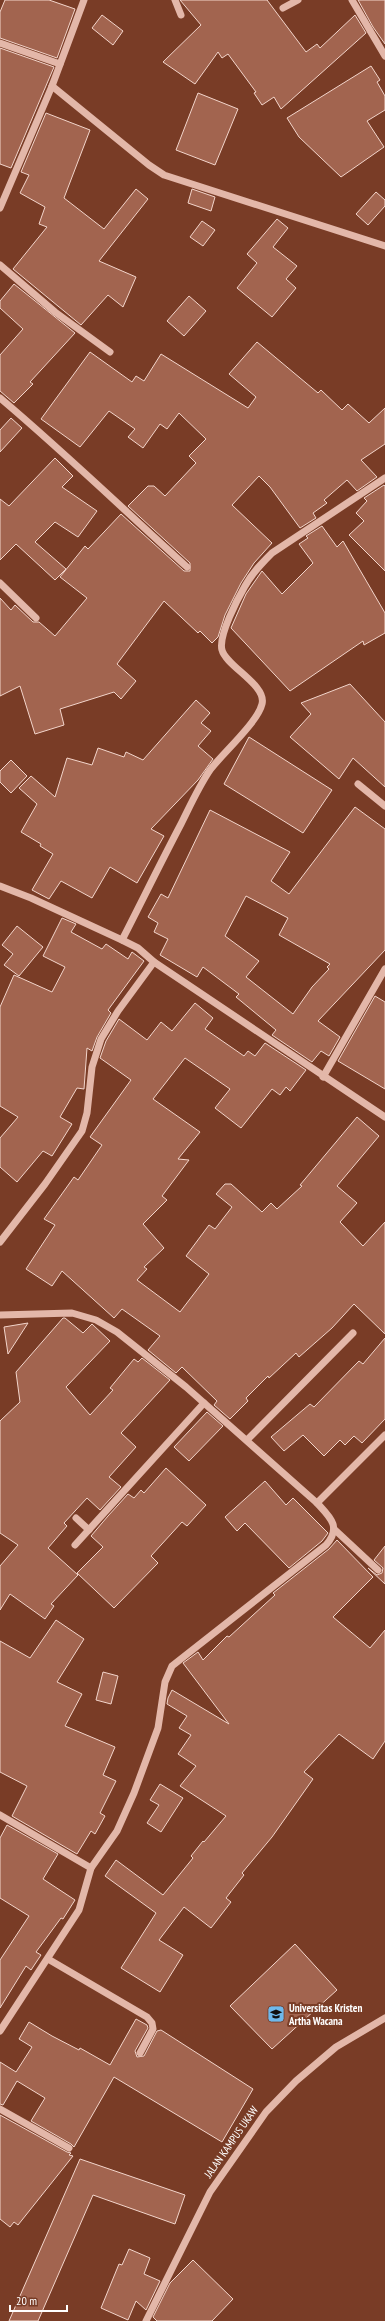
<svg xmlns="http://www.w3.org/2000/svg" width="385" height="2321" font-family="'PT Sans Narrow',sans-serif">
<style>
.building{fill:#a2644f;stroke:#f3d5cb;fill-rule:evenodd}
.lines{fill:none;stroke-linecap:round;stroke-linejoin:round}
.minor{stroke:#e3b7a9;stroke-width:7}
.labels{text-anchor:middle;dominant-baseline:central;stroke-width:4;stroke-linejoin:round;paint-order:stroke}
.poi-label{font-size:11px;font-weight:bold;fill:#fff;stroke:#793c26;text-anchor:start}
.street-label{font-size:11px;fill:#fff;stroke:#793c26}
</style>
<rect width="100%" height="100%" fill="#793c26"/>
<g class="building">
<path d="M5 0H49L75 9 57 58 0 38V12Z"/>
<path d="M180 0H267L306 52 317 44 320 48 355 15 366 33 281 109 274 97 262 105 254 93 256 92 228 54 222 58 218 52 195 84 163 62 201 25Z"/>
<path d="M358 0H385V44L373 27Z"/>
<path d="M102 15 123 31 113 45 92 28Z"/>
<path d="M0 48 54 67 11 168 0 164Z"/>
<path d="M371 66 380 80 377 82 385 96V110L367 121 384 147 341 177 299 137 287 118Z"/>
<path d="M198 93 238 109 215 165 176 150Z"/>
<path d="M46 113 90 130 64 198 104 229 136 189 148 199 99 261 136 277 123 307 108 295 81 325 13 269 47 227 39 224 45 207 20 193 29 175 21 172Z"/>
<path d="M192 189 215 197 211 211 188 203Z"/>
<path d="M376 192 385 200V206L368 225 356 214Z"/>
<path d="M277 219 288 228 273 247 297 266 286 279 296 288 272 317 237 288 257 263 247 254Z"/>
<path d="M202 221 215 230 203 246 190 237Z"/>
<path d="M14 284 75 333 30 382 33 384 14 403 0 391V355L23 329 0 308V301Z"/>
<path d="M189 296 206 311 184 336 167 321Z"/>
<path d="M257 342 318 393 321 390 342 410 348 404 369 423 385 408V444L361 460 377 477 357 491 347 480 324 500 327 503 313 513 316 518 300 528 270 487 259 476 232 505 272 543 254 563 241 583 225 615 218 637 212 643 200 631 198 633 164 601 117 664 136 681 121 699 114 692 60 709 64 725 35 734 20 686 0 696V598L11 610 15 605 33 622H39L55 636 87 598 60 577 85 546 88 549 121 514 184 571H190V563L128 506 148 486H154L165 496 196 463 189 456 206 439 179 413 167 429 160 424 143 448 128 437 135 429 109 411 80 447 41 419 90 352 132 382 136 376 144 381 161 354 248 408 256 397 229 374Z"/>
<path d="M11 418 22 428 0 452V430Z"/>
<path d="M55 458 73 476 62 487 97 511 78 537 55 522 35 542 66 569 55 580 16 544 0 560V499L9 506Z"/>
<path d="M384 485 385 486V571L349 535 364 521 356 513 367 501 364 498Z"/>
<path d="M322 526 337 547 343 541 385 613V633L364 645 363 641 290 691 231 628 246 594 262 571 282 594 313 563 299 544 308 538 306 536Z"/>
<path d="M350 684 385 722V787L353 758 339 779 290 737 311 714 301 703Z"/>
<path d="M196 700 210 713 201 723 211 731 198 746 213 759 198 780 151 829 164 836 137 883 110 867 92 898 61 881 49 899 32 890 53 854 40 846 41 844 21 832 37 804 19 788 31 776 55 797 67 758 92 765 98 748 124 757 126 752 143 760Z"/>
<path d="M249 737 332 790 303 833 224 784Z"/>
<path d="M11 760 27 776 11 793 0 782V771Z"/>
<path d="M355 807 385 829V950L318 1021 340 1037 329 1056 321 1051 312 1062 272 1035 276 1030 236 997 239 994 203 967 197 977 160 955 168 939 154 932 158 923 148 917 161 894 168 898 210 810 290 852 271 881 289 894ZM246 896 288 918 279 935 330 964 327 967 329 969 312 987 293 1014 246 977 259 961 225 936Z"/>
<path d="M62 918 76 924 71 932 102 949 106 944 128 959 132 952 144 961 108 1010 111 1013 97 1037 92 1051 87 1048 84 1089 77 1088 60 1117 72 1124 52 1156 43 1151 17 1182 0 1167V1138L18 1117 0 1106V1007L14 975 52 992 65 967 43 956Z"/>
<path d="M17 926 43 947 19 976 4 965 13 954 2 945Z"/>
<path d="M375 996 385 1002V1089L338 1061Z"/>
<path d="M195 1003 213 1018 205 1029 244 1056 248 1051 255 1056 265 1043 306 1070 290 1091 286 1087 280 1095 272 1089 241 1128 215 1108 230 1089 185 1058 153 1099 200 1132 178 1159 189 1160 162 1196 167 1200 143 1224 164 1248 144 1267 147 1269 137 1280 180 1312 209 1274 186 1256 209 1225 215 1229 232 1207 216 1194 225 1184H231L262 1212 271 1203 277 1209 302 1186 300 1185 357 1117 379 1136 337 1186 357 1203 340 1222 363 1246 385 1222V1334L354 1304 332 1328 299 1357 296 1353 269 1378 268 1376 246 1398 248 1401 230 1419 214 1405 217 1401 182 1367 176 1373 148 1350 160 1336 122 1309 114 1318 62 1271 52 1286 26 1269 55 1225 44 1219 74 1177 78 1180 102 1145 90 1137 131 1080 100 1058 106 1041 119 1019 147 1040 161 1022 172 1031Z"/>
<path d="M63 1318H65L83 1333 92 1324 110 1341 66 1387 90 1415 113 1390 110 1388 134 1359 138 1362 142 1358 170 1380 121 1433 136 1447 109 1477 121 1487 100 1510 87 1498 64 1523 67 1526 48 1548 78 1575 51 1604 54 1606 45 1619 10 1594 0 1610V1566L18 1545 0 1533V1421L20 1402 16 1372Z"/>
<path d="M28 1323 8 1354 4 1327Z"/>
<path d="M385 1338V1419L362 1443 354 1436 345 1445 340 1440 324 1456 303 1435 284 1451 271 1437 310 1404 314 1407 359 1361 363 1364Z"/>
<path d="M207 1412 223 1426 189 1461 174 1447Z"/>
<path d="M166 1468 206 1505 187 1526 182 1522 151 1556 158 1563 114 1608 77 1573 103 1547 91 1536 108 1516 128 1494 134 1498 141 1490 144 1493Z"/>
<path d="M265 1481 286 1505 293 1498 328 1533 322 1541 289 1568 245 1523 237 1531 225 1517Z"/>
<path d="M337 1540 373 1577 333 1617 370 1648 385 1630V1741L373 1759 339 1734 304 1772 313 1779 272 1837 242 1873 244 1875 226 1898 231 1902 211 1928 184 1907 159 1940 183 1955 160 1992 121 1968 156 1913 105 1876 116 1860 163 1895 193 1858 191 1856 203 1841 204 1842 226 1816 180 1786 196 1766 178 1754 191 1735 179 1728 187 1716 167 1704 168 1698 172 1690 229 1724 183 1663 198 1652 203 1660 227 1636 229 1637 275 1595 273 1593 329 1549Z"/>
<path d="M385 1546V1584L368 1568 377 1575 382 1573 383 1568 374 1560Z"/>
<path d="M56 1620 84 1639 57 1682 82 1694 65 1726 115 1747 103 1775 116 1781 100 1813 105 1816 95 1834 91 1831 77 1854 12 1816 27 1786 0 1772V1641L30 1658Z"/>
<path d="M103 1672 118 1676 111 1704 96 1700Z"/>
<path d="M160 1784 183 1798 161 1832 147 1823 159 1805 150 1800Z"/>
<path d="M7 1825 58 1854 43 1879 75 1900 63 1919 61 1918 36 1952 41 1955 31 1970 26 1966 0 2008V1960L29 1916 0 1898V1838Z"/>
<path d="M295 1944 337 1990 272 2049 230 2006Z"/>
<path d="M136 2019 147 2025 148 2028 135 2051 137 2057 144 2056 157 2031 161 2030 253 2089 222 2142 114 2077 74 2147 71 2144 31 2121 45 2098 17 2081 3 2105 0 2104V2062L16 2072 32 2047 19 2039 29 2022 52 2036 79 2050 80 2048 110 2065Z"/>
<path d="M0 2115 67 2152 71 2153 69 2155 73 2156 18 2225 14 2222 10 2227 0 2219Z"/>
<path d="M80 2159 185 2195 175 2224 93 2195 38 2321H9Z"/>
<path d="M129 2249 150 2258 144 2274 160 2281 146 2310 136 2301 128 2320 101 2308 119 2264 122 2265Z"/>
<path d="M193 2260 233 2299 212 2321H157L153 2317 170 2283Z"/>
</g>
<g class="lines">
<g class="minor">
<path d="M175 0 181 15"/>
<path d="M352 0 385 56"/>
<path d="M283 8 298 0"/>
<path d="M0 43 60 64"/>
<path d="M52 86 149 165 164 175 385 246"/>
<path d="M0 208 52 86 84 0"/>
<path d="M0 265 55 312 110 352"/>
<path d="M0 398C64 452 125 511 187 567"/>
<path d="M0 583 36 618"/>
<path d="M358 784 385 806"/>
<path d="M0 886 31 898 122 940 138 948 154 962 385 1117"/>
<path d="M122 940C142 901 161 862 181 824 190 806 199 786 210 770 222 754 258 722 262 704 267 685 226 666 222 650 218 636 238 598 245 586 252 573 262 563 272 553L385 478"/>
<path d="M323 1077 385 969"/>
<path d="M0 1242 45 1184 82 1131 87 1113 92 1067 101 1039 118 1011 154 962"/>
<path d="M0 1315 72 1313 96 1320 117 1332 186 1387 317 1503 385 1435"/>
<path d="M247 1440 353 1333"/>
<path d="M76 1518 89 1530"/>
<path d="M334 1529 378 1570"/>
<path d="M75 1545 204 1403"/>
<path d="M0 1815 91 1868"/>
<path d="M48 1959 147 2017 152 2023 153 2029 140 2053"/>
<path d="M0 2031 79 1910 91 1868 117 1831 134 1793 158 1728 165 1682 172 1666 326 1545C342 1527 330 1517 317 1503"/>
<path d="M0 2109 69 2148"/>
<path d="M146 2321 210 2192 266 2112 296 2081 336 2047 385 2018"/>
</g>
</g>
<defs>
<g id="university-square" transform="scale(0.9)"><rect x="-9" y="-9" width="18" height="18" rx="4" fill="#6eb8eb" stroke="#793c26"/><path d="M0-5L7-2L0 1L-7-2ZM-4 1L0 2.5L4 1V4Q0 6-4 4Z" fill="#111"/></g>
</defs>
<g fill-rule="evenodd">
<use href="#university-square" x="276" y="2014"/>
</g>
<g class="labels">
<g class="poi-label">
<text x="289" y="2008">Universitas Kristen<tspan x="289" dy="13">Artha Wacana</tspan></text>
</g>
<g class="street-label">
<text transform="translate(231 2142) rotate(-55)">JALAN KAMPUS UKAW</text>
</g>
</g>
<path d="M10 2305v6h57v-6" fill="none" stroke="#ffffff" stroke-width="2"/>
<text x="16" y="2305" font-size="12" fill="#ffffff" stroke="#793c26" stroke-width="3" paint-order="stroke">20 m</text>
</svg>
